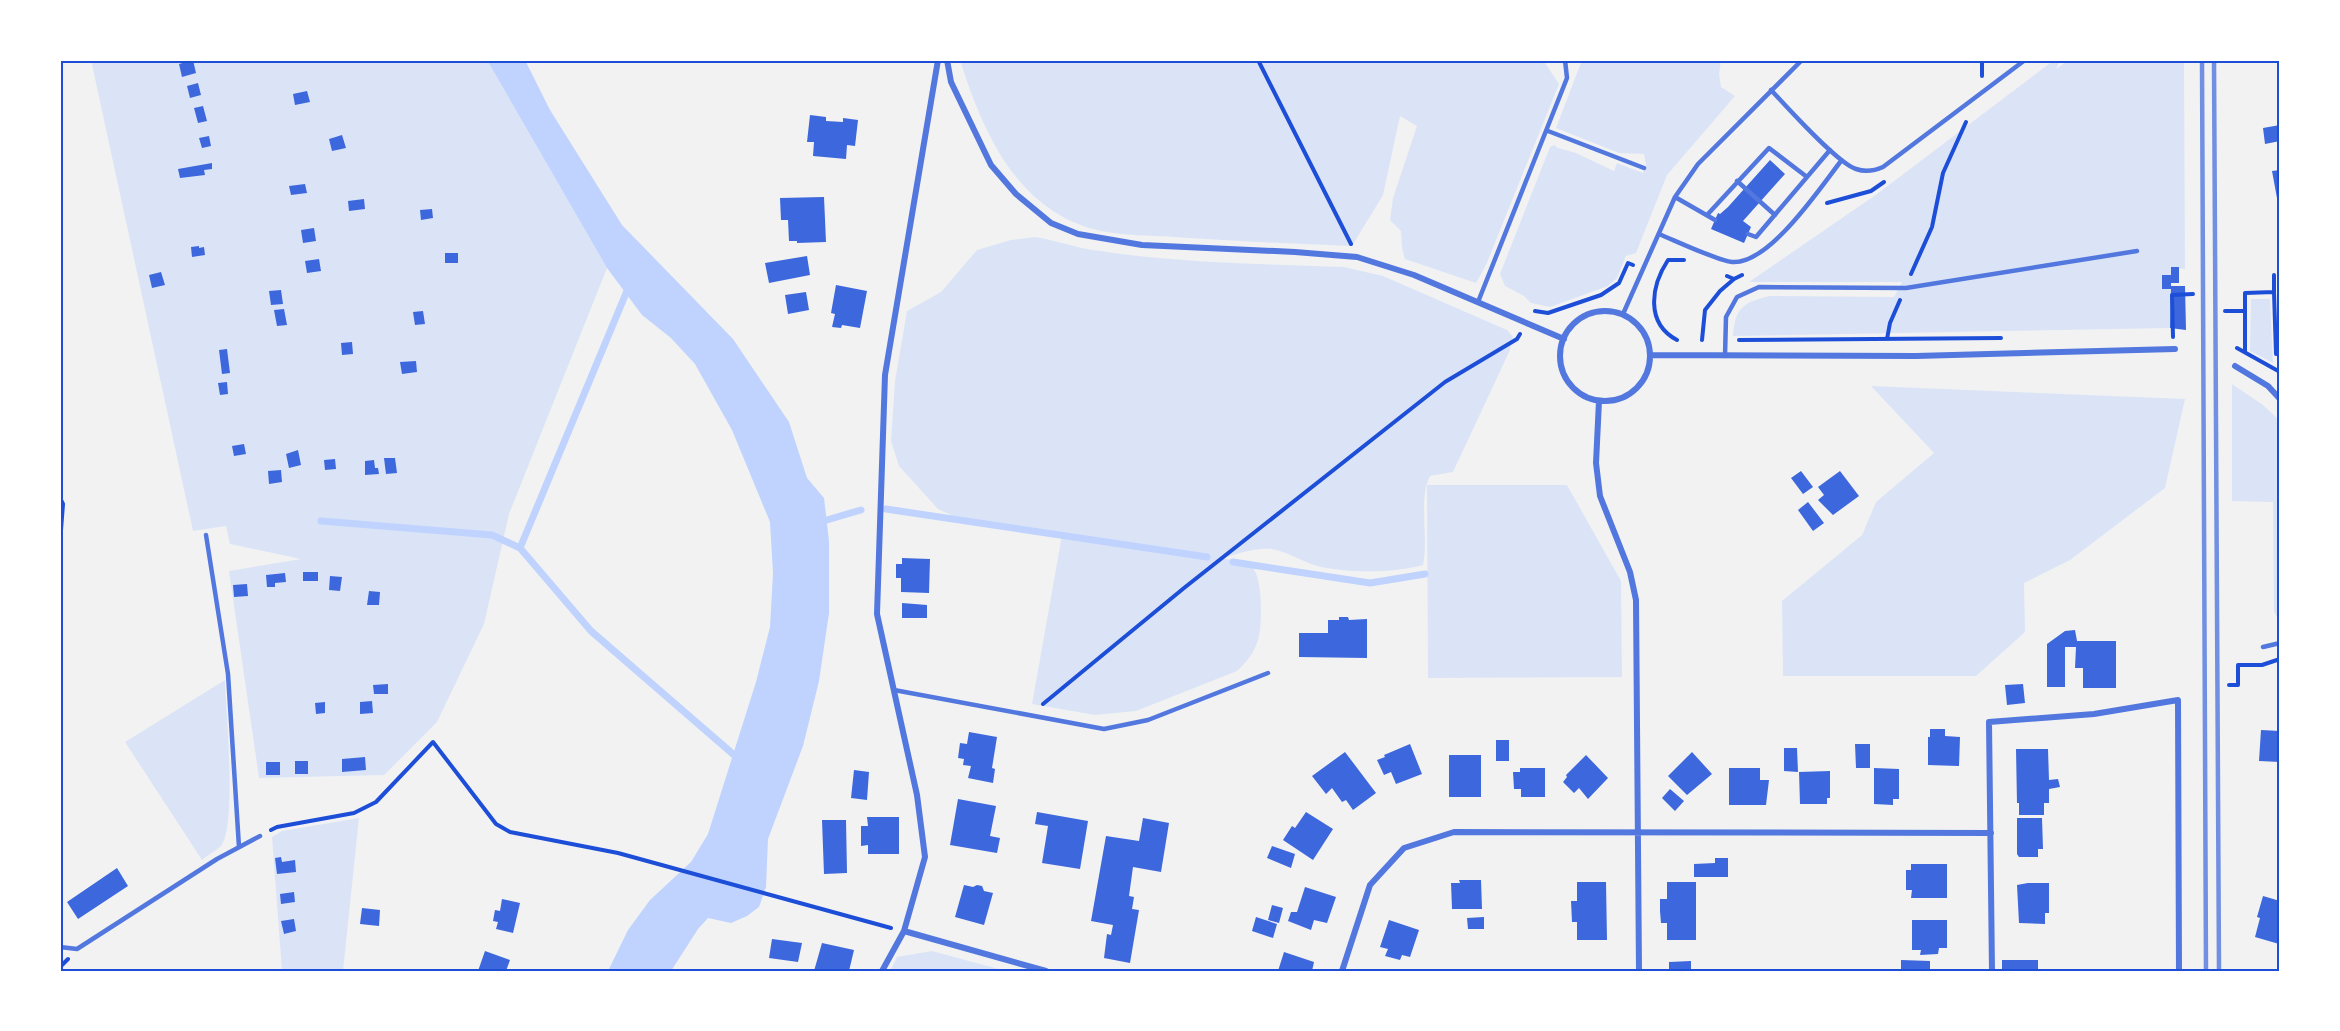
<svg xmlns="http://www.w3.org/2000/svg" width="2340" height="1031" viewBox="0 0 2340 1031" font-family="'Roboto Condensed',sans-serif">
<style>
.green{fill:#dbe4f7}
.water{fill:#bfd3fe}
.lines{fill:none;stroke-linecap:round;stroke-linejoin:round}
.stream{stroke:#bfd3fe;stroke-width:7}
.building{fill:#3d67dc}
.path{stroke:#1d4ed8;stroke-width:4}
.service{stroke:#5277de;stroke-width:4.5}
.minor{stroke:#5277de;stroke-width:6}
.rail{stroke:#7290e2;stroke-width:4.5}
.neatline{fill:none;stroke:#1d4ed8;stroke-width:2}
</style>
<rect width="100%" height="100%" fill="#f2f2f2"/>
<path class="green" d="M91,60h396l120,208 -98,246 -25,110 -47,98 -53,53 -125,3 -30,-207 72,-12 -71,-15 -4,-18 -33,5z
M960,60h583l16,24 -73,181 -10,18 -71,-24 -3,-11 -1,-17 -11,-11 3,-22 24,-72 -17,-10 -17,79 -31,51c-59,-2 -119,-5 -178,-9 -24,-2 -50,-1 -73,-6 -83,-18 -118,-98 -141,-171z
M1582,60h139l-2,14 2,13 14,9 -68,79 -31,78 -10,3 -9,22 -9,8 -58,21 -19,-4 -7,-7 -19,-10 -5,-12 50,-127 4,-2 4,3 18,5 38,18 3,-8 26,10 3,-8 -2,-11 -25,-1 -63,-25z
M2054,60h6l-4,9 13,-9h115l1,209 -14,-2v8h-9v14h9l-1,39 -437,8c2,-29 11,-34 37,-40l124,1 8,-15h-153l128,-88z
M1035,237c20,3 38,10 58,13 83,13 168,14 251,17l39,9 124,54 6,7 -3,13 -57,122 -23,4c-12,23 -1,61 -7,89 -28,8 -73,8 -102,2 -17,-4 -32,-15 -49,-18 -17,-2 -34,5 -50,9 10,3 21,1 30,9 11,11 10,54 7,69 -3,14 -11,25 -22,35l-101,40 -41,4 -63,-11 30,-169 -96,-13 -28,-13 -39,-43 -8,-25 4,-60 12,-70 34,-19 36,-42 34,-10z
M2251,299h19l3,64 -23,-12z
M2232,384l31,21 17,16v201l-6,-10 -1,-110 -41,-1z
M1871,386l314,13 -20,89 -95,72 -46,23 1,49 -49,44h-193l-1,-75 80,-66 14,-33 58,-49z
M1427,485h140l54,96 1,96 -194,1z
M225,680c1,29 12,147 -4,166 -5,5 -14,9 -19,14l-77,-118z
M359,818l-16,153h-61l-10,-134 10,-6z
M932,951l74,20h-116l7,-14z"/>
<path class="water" d="M487,60h38l25,50 72,115 111,114 56,83 18,56 17,20 5,43v72l-10,68 -16,65 -35,93 -2,48 -7,20 -12,9 -16,7 -23,-5 -10,11 -27,42h-63l20,-41 22,-30 41,-38 17,-28 48,-152 14,-55 3,-54 -3,-51 -38,-92 -37,-66 -24,-26 -29,-23 -35,-47z"/>
<g class="lines">
<path class="stream" d="M629,286l-109,262 71,83 150,130
M886,509l321,48
M321,521l171,14 28,13
M820,522l41,-12
M1233,562l137,21 55,-9"/>
</g>
<path class="building" d="M193,60l3,13 -14,4 -3,-13z
M198,83l3,12 -11,3 -3,-12z
M307,91l3,11 -15,3 -2,-11z
M203,106l4,15 -9,2 -4,-15z
M810,115l16,2v4l17,1v-4l15,2 -3,26 -8,-1 -1,14 -33,-3 1,-14h-7z
M2280,125v16l-15,3 -2,-16z
M342,135l4,13 -14,3 -3,-12z
M209,136l2,10 -9,2 -3,-10z
M1770,160l15,14 -42,47 8,6 -7,16 -33,-14 7,-16 2,1 8,-7z
M212,163v6l-8,1 1,5 -25,3 -2,-9z
M2280,170v39h-1l-7,-38z
M305,184l2,9 -16,2 -2,-9z
M824,197l2,45 -29,1v-2h-8l-1,-21h-7l-1,-22z
M364,199l1,10 -16,2 -1,-10z
M432,209l1,9 -12,2 -1,-10z
M314,228l2,13 -13,2 -2,-13z
M199,246v2l5,-1 1,8 -13,2 -1,-10z
M445,253h13v10h-13z
M807,256l3,19 -41,8 -4,-20z
M319,259l2,12 -14,2 -2,-12z
M2171,267h8v16h-8v3h14l1,44 -16,-2 1,-39h-9v-14h9z
M161,272l4,13 -13,3 -3,-13z
M836,285l31,6 -7,37 -18,-3 -1,3 -9,-1 3,-13 -4,-1z
M281,290l2,14 -12,1 -2,-14z
M806,292l3,18 -21,4 -3,-19z
M284,309l3,16 -10,1 -3,-16z
M423,311l2,13 -10,1 -2,-13z
M352,342l1,12 -11,1 -1,-12z
M227,349l3,24 -8,1 -3,-24z
M416,361l1,11 -15,2 -2,-12z
M227,382l1,12 -8,1 -2,-12z
M244,444l2,10 -12,2 -2,-10z
M298,450l3,15 -12,3 -3,-14z
M384,458h11l2,15 -11,1z
M335,459l1,10 -11,1 -1,-10z
M374,460l1,8h3l1,6 -14,1v-14z
M281,470l1,12 -13,2 -1,-13z
M1801,471l12,16 -10,7 -12,-16z
M1840,471l19,25 -26,19 -15,-15 6,-5 -6,-8z
M1808,502l16,21 -11,8 -15,-21z
M902,558l28,1 -1,34 -28,-1v-14h-5v-14h6z
M303,572h15v9h-15z
M285,573l1,9 -11,1v4h-8l-1,-12z
M330,576l12,1 -2,14 -11,-1z
M247,584l1,12 -14,1 -1,-12z
M369,591l11,1 -1,13h-12z
M902,603l25,2v13h-25z
M1339,617h9l1,3 18,-1v39l-68,-1v-24h29v-13h11z
M2075,630l2,11h39v47h-33v-20h-8l1,-21h-11v40h-18v-43l18,-13z
M388,684v10h-14l-1,-9z
M2023,684l2,19 -18,2 -2,-20z
M372,701l1,12 -13,1v-12z
M325,702v11l-9,1 -1,-11z
M1930,729h15v7l15,1 -1,29 -31,-1v-28h2z
M2261,730l19,1v31l-21,-1z
M969,732l28,5 -5,31 3,1 -2,14 -25,-5 3,-12 -8,-1 1,-6 -6,-1 2,-15 7,1z
M1496,740h13v21h-13z
M1410,744l12,30 -26,10 -5,-12 -7,3 -7,-15 8,-3 -1,-2z
M1855,744h15v24h-14z
M1784,748h13l1,24 -14,-1z
M2016,749h32l1,31 9,-1 2,8 -11,2v14h-5v12h-25v-12h-2z
M1345,752l31,41 -23,17 -7,-10 -4,2 -10,-14 -6,6 -14,-18z
M1692,752l20,22 -25,21 -19,-19z
M1449,755h32v42h-32z
M1586,755l22,23 -20,21 -9,-11 -5,5 -11,-11 4,-5 -1,-2z
M365,757l1,13 -24,2v-13z
M295,761h13v13h-13z
M266,762h14v13h-14z
M1520,768h25v29h-24v-8h-7l-1,-17h7z
M1729,768h31v12h9l-3,25h-37z
M1874,768l25,1v30h-6v6l-19,-1z
M854,770l15,2 -2,28 -16,-2z
M1830,771v27h-3v6h-27l-1,-32z
M1670,789l14,12 -9,10 -13,-13z
M958,799l38,7 -6,30 10,2 -3,15 -47,-8z
M1037,812l51,9 -8,48 -38,-6 6,-37 -13,-2z
M1306,812l27,17 -20,31 -30,-20 9,-14 3,2z
M867,817h32v37h-31v-9l-7,1v-20h7z
M1143,818l26,5 -8,49 -28,-5 -4,29 5,1 -2,12 7,1 -9,53 -26,-5 3,-24 4,1 2,-10 -22,-4 15,-85 33,5z
M2017,818h25l1,31h-5v8h-19l-2,-3z
M822,820h24l1,53 -23,1z
M1272,846l23,8 -4,14 -24,-10z
M281,857l1,5 13,-2 1,12 -19,2 -2,-16z
M1715,858h13v19h-34v-13l21,-1z
M1911,864h36v34h-36l1,-8h-6v-20h5z
M117,868l11,18 -50,33 -11,-17z
M1459,880h22l1,29h-30l-1,-26h9z
M1577,882h29l1,58h-30v-18h-5l-1,-21h6z
M1667,882h29v58h-29v-17h-6l-1,-12v-12h7z
M2028,883h21v30h-4v11l-26,-1 -2,-38z
M964,885l9,2 4,-2 5,1 2,5 9,2 -9,32 -29,-8z
M1305,887l31,10 -9,26 -13,-3 -3,10 -23,-9 3,-9h6z
M294,892l1,10 -14,2 -1,-10z
M2263,896l17,5 -1,43 -24,-7 5,-19 -3,-1z
M502,899l18,4 -7,30 -17,-4 2,-7 -5,-1 2,-11 5,1z
M1272,905l11,3 -4,15 -11,-3z
M362,908l18,2 -1,16 -19,-2z
M1256,917l21,7 -4,14 -21,-7z
M1484,917v12h-16l-1,-11z
M294,919l2,12 -12,3 -3,-13z
M1389,920l30,10 -9,27 -8,-2 -2,5 -15,-4 3,-7 -8,-2z
M1912,920h35v28h-8l-1,6 -18,1 1,-5h-9z
M772,939l30,4 -4,19 -29,-4z
M822,943l32,7 -5,21h-35z
M485,951l25,9 -4,11h-28z
M1284,952l30,10 -2,9h-34z
M1901,960l29,1v10h-29z
M2002,960h36v11h-36z
M1691,961v10h-22v-9z"/>
<g class="lines">
<path class="path" d="M1258,60l93,184
M1982,60v16
M1827,203l44,-12 13,-9
M1911,274l21,-47 11,-54 23,-51
M1727,276l7,3 8,-4
M2274,292v-17
M1535,311l13,2 53,-18 18,-12 9,-20 5,2
M2225,311h19
M2173,337l-1,-42 21,-1
M1887,339l3,-16 10,-23
M1677,340c-32,-17 -26,-54 -9,-80h16
M1702,340l3,-30 15,-19 14,-12
M1739,340l262,-2
M2237,348l43,24
M2245,351v-58l29,-1 2,62h4
M60,498l3,6 -3,39
M2229,685h9v-20h24l18,-6
M1043,704l141,-116 261,-206 72,-43 3,-5
M271,830l6,-3 77,-14 22,-11 57,-60 63,82 14,8 108,21 273,75
M60,967l8,-8"/>
<path class="service" d="M1771,90c16,17 66,73 85,79 9,3 18,2 27,-2l142,-107
M1548,131l96,37
M1737,181l38,34
M1675,197l40,23
M1707,215l62,-67 38,29
M1659,234c17,7 57,26 73,28 37,3 88,-74 109,-101
M1748,234l8,3 74,-87
M1478,302l89,-224 -2,-18
M1623,314l52,-117 23,-33 104,-104
M1725,356l1,-39 11,-20 22,-10 147,1 231,-37
M206,535l22,139 11,173
M2263,647l17,-4
M894,690l210,39 44,-9 120,-47
M60,947l17,2 140,-90 43,-23"/>
<path class="minor" d="M947,60l4,22 40,83 25,29 35,29 27,11 64,11 153,7 62,5 57,18 150,64
M1560 356a45 45 0 1 1 90 0a45 45 0 1 1-90 0Z
M1651,355l265,1 259,-7
M2235,366l33,20 12,13
M1599,401l-3,62 4,33 30,76 6,28 3,371
M904,931l142,40
M882,971l22,-40 21,-74 -8,-62 -40,-181 8,-239 53,-315
M1342,971l28,-86 34,-37 50,-16 537,1
M1992,971l-3,-249 105,-8 84,-14 1,271"/>
<path class="rail" d="M2202,60l4,911
M2214,60l5,911"/>
</g>
<rect width="2340" height="1031" fill="none" stroke="#ffffff" stroke-width="123"/>
<rect x="62" y="62" width="2216" height="908" class="neatline"/>
</svg>
